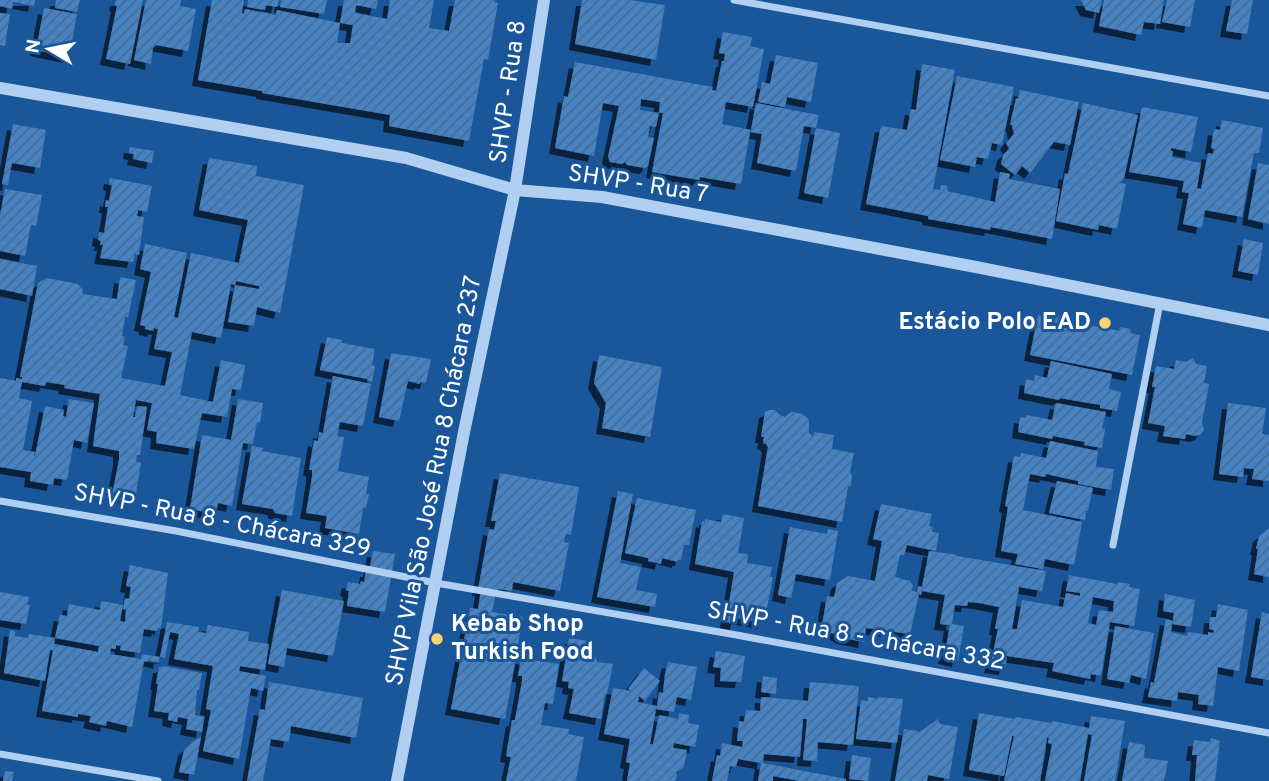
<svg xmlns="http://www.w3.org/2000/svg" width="1269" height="781" viewBox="0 0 1269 781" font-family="Overpass,sans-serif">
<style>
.building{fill:url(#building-hatch);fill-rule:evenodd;filter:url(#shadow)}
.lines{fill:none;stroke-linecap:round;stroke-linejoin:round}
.minor{stroke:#b0cff1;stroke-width:7}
.tertiary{stroke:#b0cff1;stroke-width:12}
.poi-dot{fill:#ffd170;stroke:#1a569a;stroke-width:2.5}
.labels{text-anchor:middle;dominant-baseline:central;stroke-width:6;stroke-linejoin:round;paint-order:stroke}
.street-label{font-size:24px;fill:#fff;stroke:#1a569a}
.poi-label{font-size:24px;font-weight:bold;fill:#fff;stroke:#1a569a;text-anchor:end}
</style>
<defs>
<pattern id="building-hatch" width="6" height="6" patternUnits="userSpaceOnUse" patternTransform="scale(1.75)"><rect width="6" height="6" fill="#4782c2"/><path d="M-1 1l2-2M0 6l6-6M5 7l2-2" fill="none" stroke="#496c93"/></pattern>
<filter id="shadow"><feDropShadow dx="-6" dy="6" stdDeviation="0" flood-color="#0009"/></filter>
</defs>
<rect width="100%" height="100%" fill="#1a569a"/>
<path class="building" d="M0,0h35l-1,6 -21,-4 -1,7 -12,-3z
M56,0h24l-3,12 -22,-4z
M116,0h27l-13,64 -24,-5 11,-53 -2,-1z
M146,0h35l-1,6 16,3 -8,42 -32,-6 -3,3 -2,16 -17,-4z
M212,0h32l-2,13 2,1 1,-5 31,6 1,-5 63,13 -3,20h13l3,-18 -13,-2 4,-23h34l-2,9 -20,-4 -1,8 32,6 3,-19h44l-5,28 20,3 6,-31h40l-1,2 4,1 -10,57 -4,-1 -15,82 -80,-15 1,-11 -128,-22v-2l-64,-11z
M248,0h31l-2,7 -11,-2 -1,5 -18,-3z
M281,0h46l-3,14 -44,-7z
M582,0h47l36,5 -9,55 -81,-16z
M1081,0h21l-3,13 -13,-3z
M1104,0h60l-4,24 -16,-2 -3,13 -42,-9z
M1167,0h28l-5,27 -28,-5z
M1232,0h21l-6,34 -21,-3z
M44,8l33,6 -8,43 -33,-7z
M0,13l10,1 -5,32 -5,-1z
M723,32l29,5 -2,9 14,3 -11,58 -27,-5 -4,22 29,6 5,-27 63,12 -3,13 -12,-2 -8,45 -39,-8 5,-29 -12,-2 -9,52 -41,-7 -1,3 -47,-8 11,-59h-4l1,-11 -19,-3 -1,11 19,3 -3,14 -6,-1 -2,11 6,1 -6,28 -3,2 -18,-3 -2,-3 -3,2 -12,-2 -2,-5 11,-51 -16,-3 -9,53 -39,-8 9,-52 4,1 7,-35 138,25 -1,3 4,1 6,-30h2l1,-7 -6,-1z
M776,55l42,8 -7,39 -24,-5 -2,10 -27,-5 4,-20 8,2z
M922,64l33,6 -22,119 7,1 1,-5 7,1 -1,5 48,11 5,-30 10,2 -1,5 51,10 -8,50 -61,-12 -1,3 -62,-11v-3l-62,-12 15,-78 26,4 4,-21 5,1z
M957,76l57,11 -12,58 -10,-2 -4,16 -11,-2 -2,10 -35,-7z
M1020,90l59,12 -9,43 -16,-3 -24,31 -8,-7 -7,9 -14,-11 2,-9 6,-6 -3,-6 8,-9 -2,-9h-2l6,-27 2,1z
M1083,103l55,12 -14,63 -4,5 6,1 -9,45 -18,-4 -1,5 -42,-9 9,-48 3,1z
M1142,107l56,10 -7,35 -20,-4v3h2l-1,6 29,6 -4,25 4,1 7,-36 5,1 1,-5 -3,-1 3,-19 6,1 2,-10 41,8 -4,25h-5l-12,64 -37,-7 -3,18 -19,-4 6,-31 -7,-1 2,-11 -55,-9z
M13,124l33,6 -6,38 -28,-5 -4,22 -6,-1z
M816,128l24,5 -12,65 -24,-5z
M130,147l24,4 -2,12 -19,-4 1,-5 -5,-1z
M209,158l48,8 -1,10 48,9 -24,128 -23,-6 -3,19 -26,-4 7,-37 24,4v-3l-23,-5 -1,4 -4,-1 -10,54 -29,-6 -12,63 33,7 8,-42 24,5 -4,25 -9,-1 -5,28 -25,-4 -8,36 -38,-6 1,-11 -10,-2 5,-27 -16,-3 -3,17h2l2,-11 10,1 -7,48h-3l-1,6 5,2 -6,36 -23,-4 7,-35v-9l-26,-5 7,-52 -36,-6 1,-3 -19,-3 -1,4 -23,-4 -3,16 13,3 -9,49 12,2 -1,4h1l10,-50 19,4 -1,6 3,1 3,-18 25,4 -7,40 -13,-3 -7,40 -13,-2 -1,7 -23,-4 1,-9 -31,-5v-89l16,3v-3l6,1v-2h-2l18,-94 9,-5 31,6 5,6 -1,4 35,5 3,-22 16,3 -8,37h-3l-3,19 3,1 -2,8 5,1 -7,32 44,8 7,-34 -18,-3 4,-20 -4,-1 -1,3 -8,-2v-3l-5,-1 11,-53 -11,-3 5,-25 42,9 -13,64 4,1 13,-65 48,10 9,-43 -49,-10z
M1258,163l11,2v59l-21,-5z
M110,178l42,8 -5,26 -9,-2 -1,6 7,1 -5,38 -4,-1 -2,8 -33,-4 3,-13h-3l1,-4 -3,-1 1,-8 5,1 4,-26h-3l1,-7 3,1 3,-16 -3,-1z
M5,189l37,6 -6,31 -5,-1 -6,31 -25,-5v-36z
M1244,239l19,4 -5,32 -20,-4z
M0,259l37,7 -5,30 -32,-7z
M1049,313l11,2 -1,4 8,2 2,-4 10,2 -1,4 21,4 1,-4 11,2 -1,4 9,2 1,-4 11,2 -1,4 10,2 -8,40 -102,-20 8,-40 10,3z
M327,337l15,3v3l33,6 -3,16 3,1v2l-3,14 -5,-2v-1l-47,-9z
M391,353l40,6 -5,24 -6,-1v2l-12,-3 -9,40 -20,-4z
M599,355l63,12 -12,70 -48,-9 4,-25 -12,-20z
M1193,358l3,6 11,2 -3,17 5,1 -7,38 2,8 -3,4 -6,2 -9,-2 -1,5 -22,-3 2,-10 -17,-3 7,-36h-3l4,-21 18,3 2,-9 10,2z
M1051,361l61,13 -3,15 12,3 -4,19 -17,-3v-3l-40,-7 -1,2 -35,-7 2,-14 8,2 1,-6 12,3z
M333,376l38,8 -8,42 -23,-4 -3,14 7,1 -6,34 31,6 -3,17h3l-3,14h-3l-4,26 -34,-6 2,-12 -21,-3 6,-36v-7h-3l5,-30 4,1 1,-9 4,1z
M238,399l25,4 -3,20 -3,-1 -4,22 -10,-1 -11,63 -14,-3 -2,11 -26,-5 12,-74 29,5z
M1056,403l50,9 -4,16 3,1 -3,19 -18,-3 1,-3 -32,-6 -1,3 -34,-7 2,-15 6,1 1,-3 25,5z
M1228,403l38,5 -4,26 7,1v46l-17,-2 2,-10 -10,-1 -1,9 -24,-3z
M770,410h5l5,5 5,2 6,-5 12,2 6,6v13l4,4 1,-5 20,3 -2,14 22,4 -4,19 2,3 -1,10 -3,2 -6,35 -84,-16 10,-59 -2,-3 -3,-1 1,-6h-3l4,-25z
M1050,441l48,10 -2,16 18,2 -3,21 -33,-6v-3l-32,-7 -1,3 -15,-3 -7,36 59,12 -8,43 -29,-6 -2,10 -28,-5 3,-10 -17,-3 7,-44 -3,-1 9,-50 6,1 1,-4 25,5z
M252,446l11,2 -1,3 39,7 -9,58 -17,-3 -2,-4 -31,-5z
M500,473l79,14 -8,48 -5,-1 -2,8 5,1 -9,48 -47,-9 -1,9 -14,-2 -2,4 -4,19 31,5 -18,102 -54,-10 19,-101 8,1 3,-19h-3l11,-61 5,1 2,-9h-5z
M1057,481l36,7 -5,23h-2l-1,9 -36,-7z
M618,491l15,3 -13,69 21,4 -5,23 21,4 -2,13 -58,-10z
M637,498l59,12 -7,35h-5l-3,15h-3v2l-16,-4 -1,6 -13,-3v-3l-23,-5z
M881,504l51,10 -3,12 4,1 -1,5 7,1 -3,18 -29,-6 -3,10h-4l-5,22 15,4 3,5 -1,5 5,1 1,-6 4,1 7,-36 23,3 5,1v1l89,15 -4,20 -23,-4 -7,42h5l5,-29 41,7 3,-14 14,3v-3l-14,-2 3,-16 48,9 1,-2 12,2 -1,3 11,2 -6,37 -24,-4 -9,54 -10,-2 -1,5 -38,-8 2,-8 -47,-7 -2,13 -15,-2 8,-38h-3l4,-22 -20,-4 -11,-1 -1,4 -12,-1 -3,19 12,2 -6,35 -14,-3 6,-33 -10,-1 5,-29 -23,-4 -1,4 -2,-1 -9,40 -44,-6 -2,14 -21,-4 -7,-4 -15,-3 6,-35 7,1 3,-14 11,-7 27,5 7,-40 -9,-2zM1093,597l21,4 -1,11 -14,-2 -3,15 -8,-2z
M723,514l21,4 -6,35 10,1 -1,9 25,4 -2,10h3l-9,46 -27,-5 -1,6 -10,-2 8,-50 -39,-8 7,-43 3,1v-3l16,3z
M790,527l37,7 1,-5 10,2 -8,49 -34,-6 -5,24 -13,-3z
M1269,528v49l-15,-3 4,-25h-2l3,-13z
M373,551l22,3 -10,58 -38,-6 2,-15 -3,-1 2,-8 12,2 1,-3 3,1 2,-11h3z
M130,565l38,8 -7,56 -3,-1 -1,3 -13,-2 -4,24 -20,-3 1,-4 -5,-1v4l-5,-1 -1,6 31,5 1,-5 18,3 -1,6 -11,-3v2l-4,-1 -12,66 -25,-6 -1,5 -17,-4 2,-6 -13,-2v3l-36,-6 11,-61h-3l-5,31 -41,-8 6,-43 5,1v5l13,2 1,-4 26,4 5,-23 7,1 2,-12 31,6 1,-9 22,4 -3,16 5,1 1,-12 -3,-1 2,-11 4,1 2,-12 -5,-1zM55,638l44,8 -1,6 -44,-8z
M282,590l62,11 -11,55 -46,-8 -3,19 -16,-3z
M0,592l29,5 -2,8h3l-4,19 -26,-4z
M1165,594l30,6 -4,27 -19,-3 -1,8 16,4 1,-4 20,3v-3l5,1 1,-3 -5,-1 1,-12h6l2,-13 30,6 -9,61 -21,-4 -5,39 -15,-2 1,-9 -21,-3 -1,9 -29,-4 3,-15 3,1 12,-64 7,2 1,-8 -11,-2z
M1262,612l7,2v66l-18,-3z
M167,622l32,5 -1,5 8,1 2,-8 41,7 -1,9 21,3 -4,26 -25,-4 -1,5 27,5 -3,15 -12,-3 -12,71 -36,-8 8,-41 -5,-1 7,-43 -39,-7 5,-25 -9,-2 -5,26 -5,-1z
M1115,626l39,7 -8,46 -15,-4 -2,8 -22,-4z
M569,638l25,4 -2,11 6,9 15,2 -6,30h-2l-4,25 -32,-6 5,-24 -6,-1 1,-6 -7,-1z
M716,651l29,5 -4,26 -21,-1 1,-13 -8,-1z
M521,658l38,6 -6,40 -8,-1 -4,22 28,4 -1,5 16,3 -8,44h-70l5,-24 -5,-1 6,-36h3l7,-39v-5h-4z
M668,662l29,5 -6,33 -14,-3 -3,15 -18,-3 -6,35h3l6,-29 19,4 1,-6 10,2 -1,8 11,2 -4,22 -21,-4 -1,5 14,2 -3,17 -7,5 -1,8 -2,1h-47l3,-18 -4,-1 4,-23 -26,-5 9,-46 19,3 -4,-2 16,-21 16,13 -15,20 -6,-5 -1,6 19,4 2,-14 4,1 2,-19z
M162,666l40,7 -3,17h-2l-2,25 9,2 -2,15 -16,-3 2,-10 -10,-2 -1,5 -9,-2 1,-7 -15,-2 4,-27h-2l3,-17h3z
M763,676l14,2 -1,16 -15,-2z
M269,682l94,16 -7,40 -65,-12 -2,16 -18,-3 -8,42h-16l13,-72 5,1z
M810,682l49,4 -6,59 -35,-3 -1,19 -14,-1 4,-41h-4l-3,38 -36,-3 -1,9 83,16v2h-46l-27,-5v5h-15l3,-18 -23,-4 -2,8 -6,-1 -3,15h-15l5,-26 3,1 2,-13 20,4 1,-6h-6l2,-20 5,1 2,-12 14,1 1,-14 47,4z
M868,697l10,2v-2l25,2 -6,44 -41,-4 5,-39 7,1z
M979,713l36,6 1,-2 35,6 1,-2 37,7 2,-12 34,5 -10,60h-31l8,-46 -4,-1 -8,47h-35l7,-37 -4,-1 1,-5h-2l-7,43h-36l10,-45h-2l-8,40 -35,-6z
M938,719l2,5 18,3 -9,52 -21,-4 -1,6h-32l9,-52 14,2v2z
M201,737l-7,38 -15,-3 5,-22 9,-9z
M1211,738l9,3 -5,40h-20l2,-26h-5l2,-15 16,2z
M1129,742l16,3 -1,13 24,3 -4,20h-42z
M852,755l19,3 -3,23 -19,-2z
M5,771l9,1 -2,9h-9z"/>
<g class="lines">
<path class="minor" d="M734,0l535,96
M0,501l176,30 260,52 295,51 538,99
M1113,545l47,-242
M0,754l158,27"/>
<path class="tertiary" d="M0,88l406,70 109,32 87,7 374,70 293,58
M397,781l67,-349 51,-242 29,-190"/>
</g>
<g class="poi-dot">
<circle cx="1105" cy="323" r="7"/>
<circle cx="437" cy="639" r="7"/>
</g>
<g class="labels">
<g class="street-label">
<text transform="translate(509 92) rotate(-82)">SHVP - Rua 8</text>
<text transform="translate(638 185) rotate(9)">SHVP - Rua 7</text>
<text transform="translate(435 481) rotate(-79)">SHVP Vila São José Rua 8 Chácara 237</text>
<text transform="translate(222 522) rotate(11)">SHVP - Rua 8 - Chácara 329</text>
<text transform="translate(856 637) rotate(10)">SHVP - Rua 8 - Chácara 332</text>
</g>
<g class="poi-label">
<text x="1091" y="323">Estácio Polo EAD</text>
<text x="451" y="625" text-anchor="start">Kebab Shop<tspan x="451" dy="28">Turkish Food</tspan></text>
</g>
</g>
<g transform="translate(49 49) rotate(280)" stroke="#1a569a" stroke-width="5" paint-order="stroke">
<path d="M0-5L12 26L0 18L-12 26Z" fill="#ffffff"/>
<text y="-10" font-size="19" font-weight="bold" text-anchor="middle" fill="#ffffff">N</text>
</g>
</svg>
